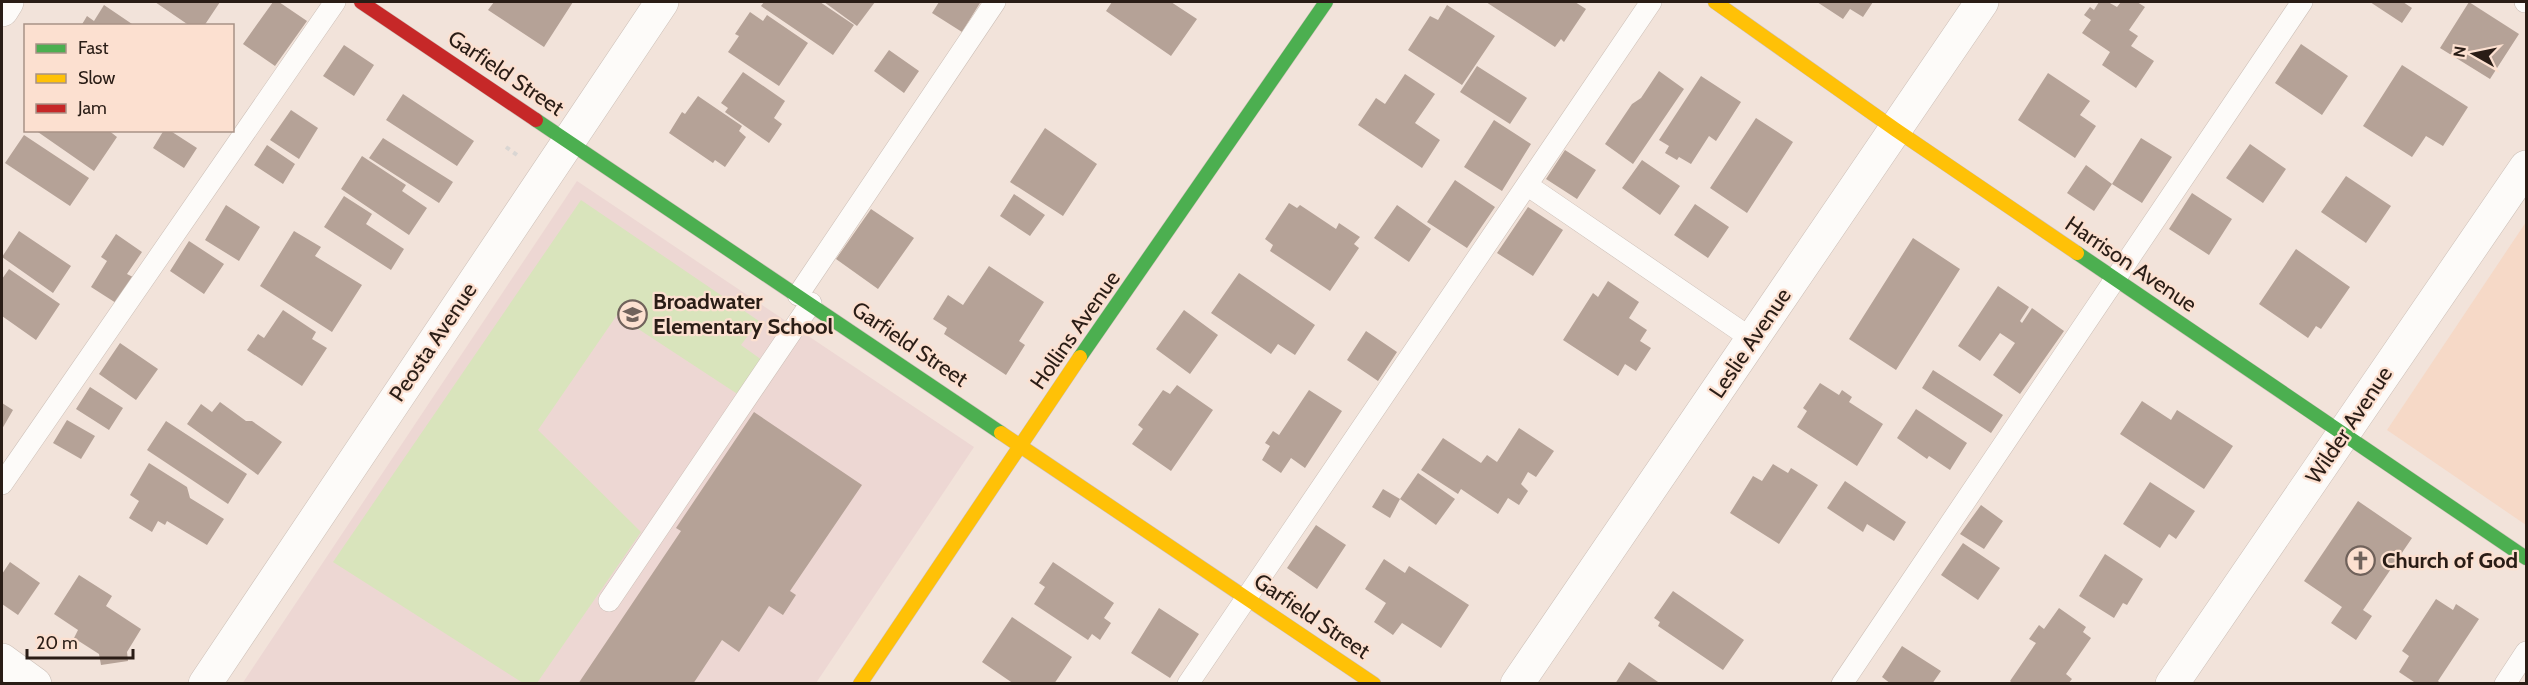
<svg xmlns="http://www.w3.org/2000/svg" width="2528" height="685" viewBox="0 0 2528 685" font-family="Cabin,sans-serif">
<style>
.built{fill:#f6d9c7}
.education{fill:#edd7d3}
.green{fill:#d9e4bc}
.building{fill:#b5a297}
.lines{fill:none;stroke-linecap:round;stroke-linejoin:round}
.lane-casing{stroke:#ccbfb7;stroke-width:22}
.street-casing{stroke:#ccbfb7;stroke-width:34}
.fast-casing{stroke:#ccbfb7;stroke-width:15}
.slow-casing{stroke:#ccbfb7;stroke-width:15}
.jam-casing{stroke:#ccbfb7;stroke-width:15}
.path{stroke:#dad6d3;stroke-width:4;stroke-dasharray:4.5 4.5;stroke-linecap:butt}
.lane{stroke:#fdfbf9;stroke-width:21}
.street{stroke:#fdfbf9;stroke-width:33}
.fast{stroke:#4caf50;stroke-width:14}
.slow{stroke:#ffc107;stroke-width:14}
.jam{stroke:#c62828;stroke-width:14}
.labels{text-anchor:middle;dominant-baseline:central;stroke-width:4.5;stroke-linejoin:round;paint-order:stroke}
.street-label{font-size:22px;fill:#2a1d16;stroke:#fce0d0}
.poi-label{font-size:22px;font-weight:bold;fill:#2a1d16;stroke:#fce0d0;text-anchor:start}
</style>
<rect width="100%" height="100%" fill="#f2e3da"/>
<path class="built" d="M2526,222v303l-139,-95z"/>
<path class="education" d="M577,181l397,266 -158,236 -574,1z"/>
<path class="green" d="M581,200l178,121 -18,24 25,18 -24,34 -125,-82 -79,115 103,102 -104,151h-14l-190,-121z"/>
<path class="building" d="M155,2h65l-16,24h-14z
M273,2h6l28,19 -32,45 -32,-22z
M494,2h79l-29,45 -56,-37z
M764,2h56l34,23 -21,30 -72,-49z
M824,2h51l-18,24z
M939,2h39l2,1 -18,29 -30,-19z
M1112,2h59l26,17 -26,37 -65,-45z
M1486,2h89l11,7 -22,33 -3,-3 -6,8z
M1817,2h56l-10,15 -13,-8 -7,10z
M2099,2h9l9,5 4,-5h16l8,5 -16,23 9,6 -7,10 23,15 -18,27 -34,-23 8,-13 -28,-19 9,-13 -7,-5 6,-8 4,3z
M2370,2h33l9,6 -10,15z
M2469,2l50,32 -29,45 -50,-31z
M104,5l31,21h-54l6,-10 7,5z
M1447,5l48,31 -33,49 -54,-35 22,-34 8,4z
M750,12l13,9 4,-6 41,28 -29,43 -51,-34 11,-16 -4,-2z
M2301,44l47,32 -26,39 -47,-32z
M344,45l30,20 -20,31 -31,-20z
M889,50l30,21 -15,22 -30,-22z
M2402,65l66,42 -25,39 -17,-10 -14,21 -49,-31z
M1477,66l50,32 -17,26 -50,-32z
M1659,71l25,18 -51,75 -28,-20 27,-40 9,-6z
M743,72l42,29 -11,17 8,6 -13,19 -44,-31 3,-4 -7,-5z
M2048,73l42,28 -10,14 16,11 -21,32 -57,-38z
M1405,74l30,20 -20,29 25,17 -18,28 -64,-43 18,-27 9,6z
M1701,76l40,26 -25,39 -7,-5 -18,28 -12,-7 -2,3 -12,-7 4,-7 -10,-6z
M403,94l71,47 -17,25 -71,-46z
M698,96l44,30 -3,5 7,6 -21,30 -10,-7 -2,3 -44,-30 13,-21 3,2z
M291,110l27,18 -19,31 -29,-19z
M1756,118l37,24 -46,71 -37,-25z
M1494,120l37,24 -29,47 -38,-24z
M1045,128l52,36 -34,52 -53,-34z
M35,130h73l9,7 -23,34z
M164,130h5l28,18 -13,20 -31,-20z
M24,135l65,43 -19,28 -65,-43z
M383,138l70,44 -14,21 -70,-45z
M2141,138l31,19 -30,46 -30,-19 -18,27 -27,-18 19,-28 26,19z
M2250,144l36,25 -23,34 -37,-25z
M267,145l28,19 -12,20 -29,-19z
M1565,150l31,20 -19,29 -31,-20z
M362,156l44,29 -4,6 25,17 -18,27 -68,-46z
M1642,160l38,26 -20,29 -38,-27z
M2346,176l45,30 -25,37 -45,-31z
M1455,180l40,27 -28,41 -40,-26z
M2192,193l40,26 -23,36 -40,-26z
M1014,194l31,21 -15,21 -30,-20z
M344,196l28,18 -6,10 38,25 -13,21 -67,-43z
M1289,203l8,5 3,-3 36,24 3,-6 21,14 -6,7 5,4 -29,43 -60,-40 3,-6 -8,-6z
M1695,204l34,23 -21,31 -34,-23z
M226,205l34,22 -21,34 -34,-21z
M1397,205l34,24 -22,33 -35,-24z
M1528,207l35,23 -30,46 -36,-23z
M871,209l43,29 -36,51 -42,-30z
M19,231l52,35 -18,27 -51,-36z
M294,231l27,16 -6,9 47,29 -30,47 -72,-46z
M116,234l26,18 -15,22 6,3 -17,26 -25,-16 16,-26 -6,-4z
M1913,238l47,31 -64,101 -47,-31z
M189,241l35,23 -20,30 -34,-23z
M2296,249l54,38 -29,42 -5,-3 -8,12 -49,-34z
M989,266l55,36 -25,39 6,4 -19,30 -62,-41 3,-6 -14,-9 15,-24 15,10z
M9,269l51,35 -24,36 -34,-24v-37z
M1239,273l76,52 -20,30 -17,-11 -7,10 -60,-41z
M1608,281l31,21 -10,16 18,12 -7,11 11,7 -15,23 -11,-7 -7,12 -55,-36 30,-47 5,4z
M1998,286l31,21 -9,14 2,2 10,-15 32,23 -44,63 -27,-19 22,-32 -15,-10 -20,28 -22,-15z
M283,310l33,22 -4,7 15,9 -25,38 -55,-36 11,-16 6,4z
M1184,310l34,25 -28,39 -34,-25z
M1366,331l31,21 -19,29 -31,-21z
M120,343l38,26 -22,31 -37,-26z
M1933,370l70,45 -12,18 -69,-45z
M1820,383l19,12 3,-5 10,7 -3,5 34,22 -26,42 -60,-39 10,-16 -4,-3z
M1177,385l36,25 -42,61 -39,-27 11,-15 -5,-4 25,-35 7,4z
M90,387l33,21 -14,22 -33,-21z
M1309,390l33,21 -37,57 -14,-10 -10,15 -19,-13 8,-14 -5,-3 8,-12 6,4z
M2142,401l29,19 6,-10 56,36 -29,43 -84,-55z
M220,402l26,19h6l30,21 -24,33 -71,-51 14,-20 11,8z
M2,403l11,7 -11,19z
M1916,409l51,34 -17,27 -21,-14 -2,3 -30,-21z
M754,412l108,73 -72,106 6,4 -13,20 -14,-9 -30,46 -17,-12 -29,44h-115l103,-153 -5,-3z
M67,420l28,16 -14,23 -28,-16z
M166,421l81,53 -19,30 -81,-54z
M1519,428l35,23 -18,26 -8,-5 -7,12 7,7 -9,14 -11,-7 -10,16 -37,-25 -3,5 -37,-24 22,-32 38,25 6,-8 10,7z
M149,463l38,24 3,11 34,21 -17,26 -40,-24 -2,4 -7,-4 -6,11 -23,-14 10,-17 -9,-6z
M1773,464l15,9 3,-5 27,17 -39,59 -49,-31 23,-37 9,5z
M1418,473l37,26 -19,26 -36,-26z
M1845,481l61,41 -12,19 -27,-17 -4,8 -36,-24z
M2150,482l45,29 -19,28 -7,-5 -9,14 -37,-24z
M1383,489l17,10 -10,19 -18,-11z
M2358,501l54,37 -49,72 9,6 -16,24 -25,-17 11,-16 -38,-26z
M1981,505l22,16 -19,28 -24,-15z
M1316,525l30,20 -29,44 -30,-21z
M1963,543l37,25 -22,32 -37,-25z
M2105,554l38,25 -16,26 -4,-2 -9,15 -35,-22z
M1384,559l21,14 4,-7 60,39 -28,43 -39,-25 -9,12 -19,-13 12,-19 -21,-14z
M10,562l30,21 -22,32 -16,-11v-30z
M1053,562l61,41 -10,15 7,5 -11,17 -8,-6 -4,6 -54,-36 11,-17 -6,-4z
M79,575l33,21 -6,10 35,23 -14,23 1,9 -27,4 -2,-11 -25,-16 4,-8 -24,-16z
M1673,591l71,49 -21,30 -65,-44 2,-4 -6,-4z
M2436,599l17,11 3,-6 23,15 -41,62 3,3h-24l-18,-12 10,-16 -7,-5z
M1159,608l40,26 -29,44 -39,-25z
M2059,608l27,19 -3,5 8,6 -25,36 6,5 -4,5h-55l-3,-3 26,-38 -7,-4 10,-14 5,4z
M1012,617l60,40 -18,27h-40l-32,-22z
M1902,646l39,25 -9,13h-41l-9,-7z
M1629,662l32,22h-46z"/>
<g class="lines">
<defs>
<path id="lane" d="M2525,2h1
M1527,185l225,154
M798,295l197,-293
M2,484l333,-482
M609,601l202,-298
M1188,684l463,-682
M1842,684l460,-682
M2505,684l21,-32"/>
<path id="street" d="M2,10l5,-8
M2,660l33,24
M205,684l457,-682
M1517,684l465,-682
M2172,684l354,-517"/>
<path id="fast" d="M536,120l465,313
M2077,253l449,305
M1080,357l246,-355"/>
<path id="slow" d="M1715,2l181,128 181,123
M1001,433l373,251
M860,684l220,-327"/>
<path id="jam" d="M361,2l175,118"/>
</defs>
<use href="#lane" class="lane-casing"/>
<use href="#street" class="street-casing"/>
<use href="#fast" class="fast-casing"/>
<use href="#slow" class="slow-casing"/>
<use href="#jam" class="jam-casing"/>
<path class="path" d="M506,147l11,8"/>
<use href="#lane" class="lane"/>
<use href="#street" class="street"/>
<use href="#fast" class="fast"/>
<use href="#slow" class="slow"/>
<use href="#jam" class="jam"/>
</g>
<defs>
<symbol id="school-ring" viewBox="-11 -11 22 22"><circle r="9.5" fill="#fce0d0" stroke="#70625b" stroke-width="1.5"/><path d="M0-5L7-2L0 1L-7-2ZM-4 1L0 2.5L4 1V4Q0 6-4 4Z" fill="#70625b"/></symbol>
<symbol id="church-ring" viewBox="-11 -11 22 22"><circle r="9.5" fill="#fce0d0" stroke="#70625b" stroke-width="1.5"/><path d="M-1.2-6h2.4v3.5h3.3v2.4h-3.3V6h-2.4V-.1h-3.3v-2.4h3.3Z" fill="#70625b"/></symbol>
</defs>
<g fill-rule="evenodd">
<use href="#school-ring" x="616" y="298" width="33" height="33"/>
<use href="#church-ring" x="2344" y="544" width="33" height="33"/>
</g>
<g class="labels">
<g class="street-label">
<text transform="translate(506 73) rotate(34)">Garfield Street</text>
<text transform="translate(2131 264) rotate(34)">Harrison Avenue</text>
<text transform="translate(1075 330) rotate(-55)">Hollins Avenue</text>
<text transform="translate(433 342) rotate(-56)">Peosta Avenue</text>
<text transform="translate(1750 343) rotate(-56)">Leslie Avenue</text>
<text transform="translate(910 344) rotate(34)">Garfield Street</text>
<text transform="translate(2349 425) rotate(-56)">Wilder Avenue</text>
<text transform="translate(1312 616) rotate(34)">Garfield Street</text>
</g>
<g class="poi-label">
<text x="653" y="301">Broadwater<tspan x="653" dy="25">Elementary School</tspan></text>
<text x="2382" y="560">Church of God</text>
</g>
</g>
<rect width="2528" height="685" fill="none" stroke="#2a1d16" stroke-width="6"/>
<rect x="24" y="24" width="210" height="108" fill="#fce0d0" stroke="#a89286" stroke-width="1.5"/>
<rect x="36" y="44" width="30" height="9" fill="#4caf50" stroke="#a89286" stroke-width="1.5"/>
<text x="78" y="54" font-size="18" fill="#2a1d16">Fast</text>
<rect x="36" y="74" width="30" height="9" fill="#ffc107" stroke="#a89286" stroke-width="1.5"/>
<text x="78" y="84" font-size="18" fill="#2a1d16">Slow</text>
<rect x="36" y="104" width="30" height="9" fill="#c62828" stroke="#a89286" stroke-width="1.5"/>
<text x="78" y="114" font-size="18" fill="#2a1d16">Jam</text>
<g transform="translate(2474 54) rotate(279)" stroke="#fce0d0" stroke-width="4.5" paint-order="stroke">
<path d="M0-4.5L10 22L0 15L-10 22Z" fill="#2a1d16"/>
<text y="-9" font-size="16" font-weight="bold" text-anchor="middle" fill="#2a1d16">N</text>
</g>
<path d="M27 649v9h106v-9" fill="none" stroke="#2a1d16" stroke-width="3"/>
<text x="36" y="649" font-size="18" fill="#2a1d16" stroke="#fce0d0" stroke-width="4.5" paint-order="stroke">20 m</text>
</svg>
